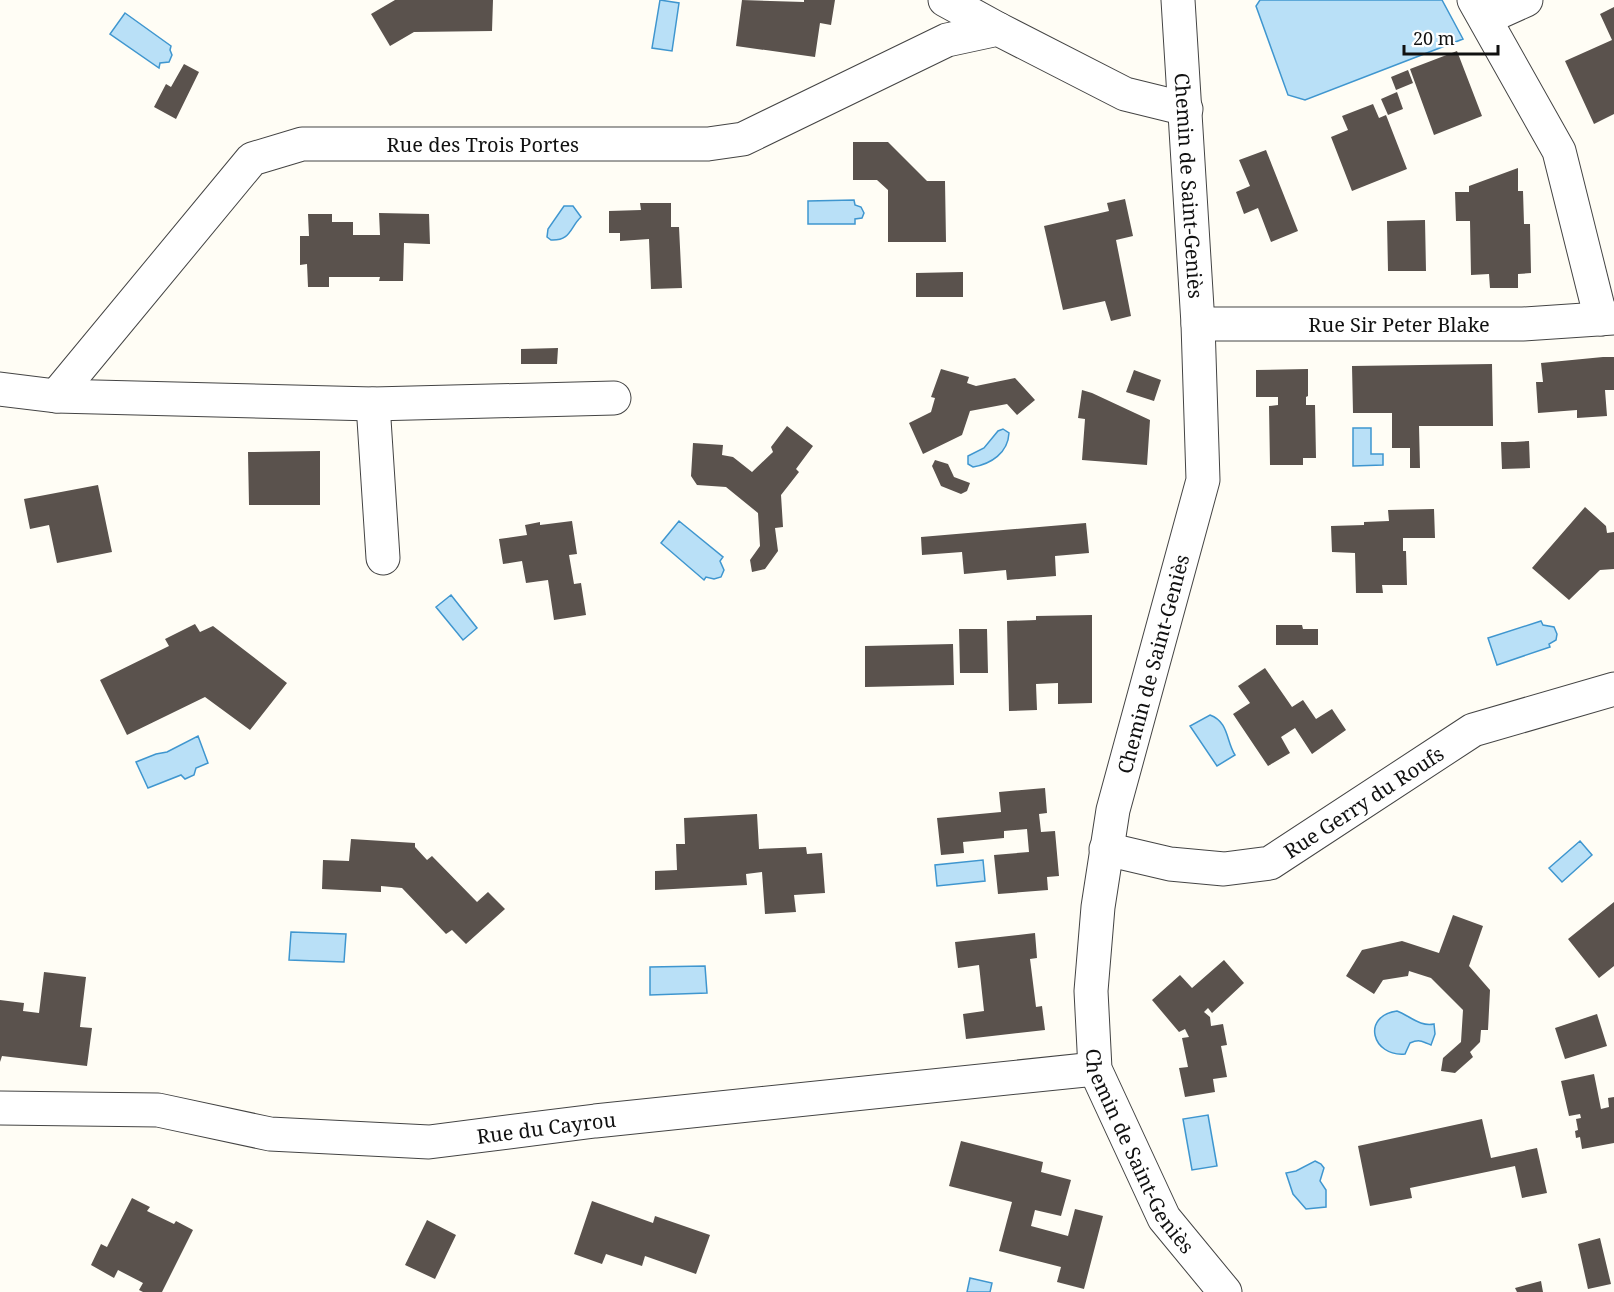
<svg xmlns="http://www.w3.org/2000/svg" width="1614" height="1292" viewBox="0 0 1614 1292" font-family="'Noto Serif',serif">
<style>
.water{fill:#b9e0f7;stroke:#3f96cf;stroke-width:1.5}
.building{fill:#5a524d}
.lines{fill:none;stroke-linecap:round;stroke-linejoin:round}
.minor-casing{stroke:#444;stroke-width:35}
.minor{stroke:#fff;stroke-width:33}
.labels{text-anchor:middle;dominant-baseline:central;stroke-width:6;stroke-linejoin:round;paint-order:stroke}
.street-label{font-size:20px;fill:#111;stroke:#fff}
</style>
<rect width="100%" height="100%" fill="#fffdf5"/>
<path class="water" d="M660,0l19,3 -7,48 -20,-3z
M1260,0h182l21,39 -158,61 -17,-5 -32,-89z
M125,13l46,33 -1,4 2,5 -3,7 -9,1 -1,5 -49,-34z
M854,200l1,5 6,2 3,6 -2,5 -7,1v5h-47v-23z
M564,206h9l8,11c-11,10 -10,24 -30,23l-4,-3 1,-8z
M1353,428h18v26h12v11l-30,1z
M1003,429l6,4c-1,20 -18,31 -36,34l-5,-3v-8l16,-8 14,-17z
M679,521l44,36 -3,4 4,9 -3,7 -7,2 -8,-2 -2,3 -43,-37z
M451,595l26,33 -14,12 -27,-33z
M1541,621l2,4 11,2 3,7 -1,6 -7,4 1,3 -53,18 -9,-27z
M1210,715c19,7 16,26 25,40l-18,11 -27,-40z
M198,736l10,27 -12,5 -2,7 -9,4 -4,-4 -33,13 -12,-26 20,-8 11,-2z
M1580,841l12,14 -30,27 -13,-14z
M983,860l2,21 -48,5 -2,-21z
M291,932l55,2 -2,28 -55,-2z
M705,966l2,27 -57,2v-28z
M1397,1011c13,5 23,16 37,13l1,10 -4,11c-9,-4 -12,-6 -21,-2l-5,11c-33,3 -44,-38 -8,-43z
M1208,1115l9,51 -25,4 -9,-51z
M1315,1161l6,3 3,4 -4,13 6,9v17l-20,2 -13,-15 -7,-21 10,-2z
M970,1278l22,5 -2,9h-23z"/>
<path class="building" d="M395,0h98l-1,31 -78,1 -24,14 -19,-32z
M742,0l62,2v-2h31l-4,25 -11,-2 -5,34 -79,-11z
M1614,7v107l-20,10 -29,-63 47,-21 -12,-26z
M1457,51l25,65 -48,19 -24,-66z
M184,64l15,8 -23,47 -22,-12 12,-23 5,3z
M1408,70l5,13 -17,7 -5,-13z
M1397,92l6,17 -15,6 -7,-16z
M1373,104l6,14 7,-3 21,54 -55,22 -21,-54 17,-7 -6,-14z
M853,142h35l39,39h18l1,61h-58v-52l-11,-10h-24z
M1266,150l32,81 -27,11 -13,-34 -14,6 -8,-22 14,-6 -11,-26z
M1518,168v23h5l1,33h6l1,49 -13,1v14h-28l-1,-14 -18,1 -1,-54h-14l-1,-29h14v-6z
M1125,199l8,37 -17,4 15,76 -20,5 -6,-20 -42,9 -19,-84 65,-15 -2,-8z
M640,203h31v24h8l3,61 -31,1 -2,-50 -29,2v-8h-11v-22l32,-1z
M379,213l50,1 1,30 -26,-1 -1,38h-24l1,-4h-51v10h-21l-1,-23 -7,1v-29h9l-1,-22h24v8h21v13h27z
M1425,220l1,51h-38l-1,-50z
M963,272v25h-47v-24z
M558,348l-1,16h-36v-15z
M1603,357h11v33h-9l2,26 -30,2v-8l-39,3 -2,-31h7l-2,-19z
M1492,364l1,62h-74l1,42h-10v-20h-18v-35h-39l-1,-47z
M941,369l28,8 -2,6 9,3 39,-8 20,22 -18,15 -10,-11 -37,7 -8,24 -39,19 -14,-31 22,-11 4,-14 -4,-1z
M1308,369v27l-2,1v8h9l1,53h-13v7h-33l-1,-59 9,-1v-8h-22v-27z
M1134,370l27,10 -7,21 -28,-9z
M1082,390l10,3 58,27 -3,45 -65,-5 3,-41 -7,-1z
M787,426l26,20 -17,23 3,3 -18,23 2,32 -8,1 3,23 -13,18 -13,3 -2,-12 10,-14 -2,-33 -32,-26 -29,-2 -6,-9 2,-33 30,2 -1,10 11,2 19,15 21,-20 -2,-5z
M1514,442l15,-1 1,27 -28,1 -1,-27z
M320,451v54h-71l-1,-53z
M935,460l13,4 6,13 16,6 -3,8 -6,3 -20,-8 -9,-20z
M98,485l14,67 -55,11 -8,-38 -19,4 -6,-30z
M1585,507l21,19 1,7 7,-1v37l-14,1 -31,30 -37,-32z
M1434,509l1,29h-32v13h3l1,34h-25l1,8h-27l-1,-40 -23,-1 -1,-26 33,-1v-3l25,-1 -1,-11z
M572,521l5,33 -8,1 5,29 7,-1 5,32 -32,5 -6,-40 -22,3 -4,-22 -19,3 -4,-25 28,-4 -2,-10 15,-3v3z
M1086,523l3,30 -34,3 1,20 -49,4 -1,-10 -42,4 -2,-22 -40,3 -1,-18z
M1092,615v88l-34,1v-21l-22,1 1,26 -28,1 -2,-90 29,-1v-4z
M195,624l5,8 13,-6 74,57 -37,47 -45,-33 -78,38 -27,-55 69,-34 -4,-7z
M1276,625h26l1,4h15v16h-42z
M959,629h28l1,44h-28z
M953,644l1,41 -89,2v-41z
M1265,668l27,39 11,-7 13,19 16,-10 14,21 -34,24 -17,-26 -14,9 9,16 -22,13 -35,-52 17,-11 -12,-17z
M1045,788l2,25 -8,1 2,18 14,-1 4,45 -12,1 1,13 -50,4 -4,-39 35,-3 -2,-23 -23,2v7l-41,4 1,11 -23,2 -4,-37 64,-6 -2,-20z
M757,814l2,35 47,-2 1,7 15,-1 3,40 -31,2 2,17 -31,2 -3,-42 -16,2 1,11 -92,5v-19l22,-1 -1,-26h9l-1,-26z
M351,839l64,4v4l12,13 5,-4 45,46 11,-10 17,17 -39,35 -14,-14 -6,4 -44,-46 -21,-2v6l-59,-3 1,-29 26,1z
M1614,902v64l-15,12 -31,-39z
M1453,915l30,11 -14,40 21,24 -2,40h-7l-1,12 -10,10 3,5 -18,16 -14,-2 2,-13 18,-16 2,-32 -32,-32 -22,-7 -1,5 -25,4 -9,14 -28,-18 16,-26 40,-9 37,12z
M1035,933l2,25 -7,1 6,48 6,-1 3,24 -79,9 -3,-25 21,-3 -5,-46 -21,3 -3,-26z
M1224,960l20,23 -32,30 -4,-5 -4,4 6,5 1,9 12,-2 4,21 -6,1 6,31 -14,2 2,13 -30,5 -6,-29 9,-1 -6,-29 7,-1 -4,-8 -6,3 -27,-32 28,-25 12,13z
M44,972l42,5 -6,50 12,1 -5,38 -85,-10 -2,6v-62l24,3 -1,8 16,2z
M1597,1014l10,32 -42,13 -10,-31z
M1594,1074l7,35 8,-2 -1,-9 6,-1v46l-32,6 -2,-12 -4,1 -1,-7 3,-1 -2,-11 5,-1 -1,-4 -11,2 -8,-35z
M1482,1119l9,39 46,-10 10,45 -25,5 -7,-32 -105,22 2,10 -42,8 -12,-60z
M961,1141l82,21 -2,10 30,8 -10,36 -26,-6 -4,16 37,10 7,-27 28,7 -19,73 -27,-7 4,-15 -62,-16 13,-49 -63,-16z
M132,1198l18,9 -3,4 27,13 2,-3 17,9 -31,62h-19l-4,-2 4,-7 -25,-13 -4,8 -23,-13 10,-21 6,3z
M592,1201l61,22 2,-7 55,19 -14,39 -51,-18 -3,10 -36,-12 -4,10 -28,-10z
M427,1220l29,15 -21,44 -30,-14z
M1600,1238l11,46 -23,5 -10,-45z
M1541,1281l2,11h-26l-2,-4z"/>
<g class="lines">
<defs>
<g id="minor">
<path d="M945,0l53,29"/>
<path id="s1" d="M1178,0l20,324 5,156 -90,330 -15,97 -7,84 4,78 69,149 61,74"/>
<path d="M1474,0l85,151 42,168"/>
<path d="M1486,18l40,-18"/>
<path id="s2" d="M1198,324h325l91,-6"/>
<path id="s3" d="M0,389l56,7 196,-237 50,-15h406l35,-5 204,-99 51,-11 127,65 61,15"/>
<path d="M56,396l317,8 241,-6"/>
<path d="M373,404l10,154"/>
<path id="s4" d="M1106,849l64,15 54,5 46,-6 203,-133 141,-41"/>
<path id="s5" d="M0,1108l158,2 112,24 159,8 166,-21 500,-52"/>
</g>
</defs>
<use href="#minor" class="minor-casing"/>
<use href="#minor" class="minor"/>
</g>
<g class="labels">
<g class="street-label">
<text stroke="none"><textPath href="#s3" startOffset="597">Rue des Trois Portes</textPath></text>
<text stroke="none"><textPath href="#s1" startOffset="186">Chemin de Saint-Geniès</textPath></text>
<text stroke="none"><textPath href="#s2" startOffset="201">Rue Sir Peter Blake</textPath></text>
<text transform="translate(1153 664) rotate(-75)">Chemin de Saint-Geniès</text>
<text stroke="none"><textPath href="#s4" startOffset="278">Rue Gerry du Roufs</textPath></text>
<text stroke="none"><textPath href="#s5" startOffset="550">Rue du Cayrou</textPath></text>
<text stroke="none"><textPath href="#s1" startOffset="1176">Chemin de Saint-Geniès</textPath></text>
</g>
</g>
<path d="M1404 45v9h94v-9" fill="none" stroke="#111111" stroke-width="3"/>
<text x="1413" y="45" font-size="18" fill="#111111" stroke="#ffffff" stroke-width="4.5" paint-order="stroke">20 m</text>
</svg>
